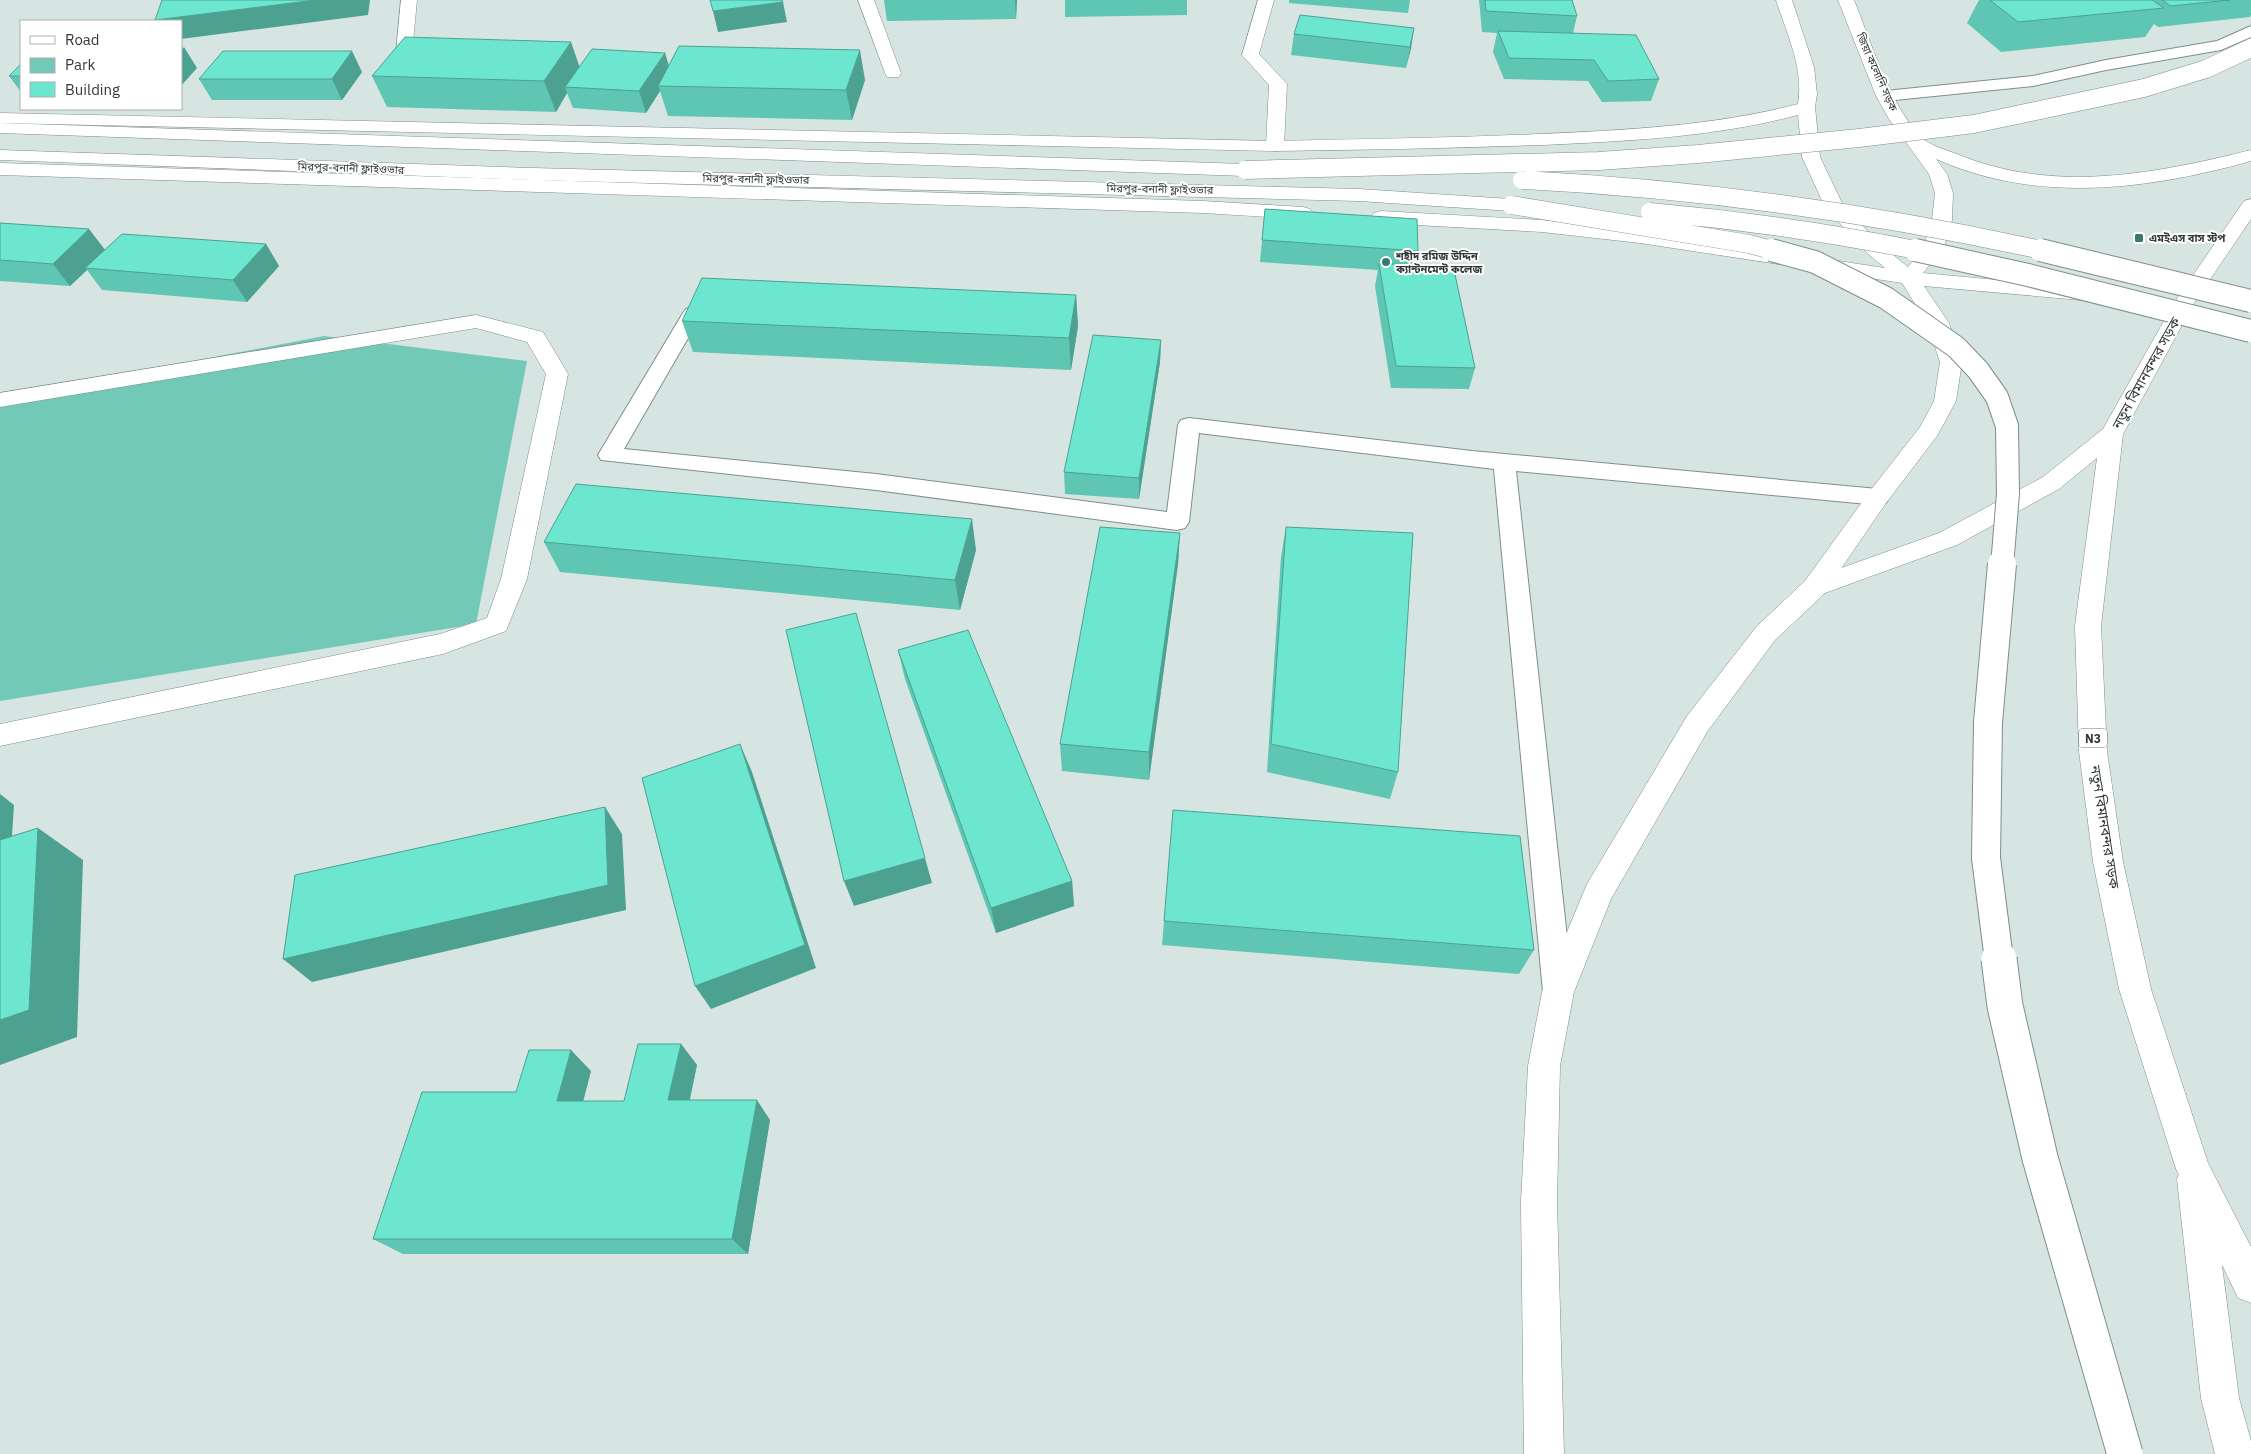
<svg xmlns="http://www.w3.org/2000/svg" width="2251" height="1454" viewBox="0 0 2251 1454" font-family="'IBM Plex Sans','Noto Sans Bengali',sans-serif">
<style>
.green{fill:#73c9b7}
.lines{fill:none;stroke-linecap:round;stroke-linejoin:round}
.lane-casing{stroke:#808e8b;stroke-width:2}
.street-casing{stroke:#808e8b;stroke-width:1}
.secondary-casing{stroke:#808e8b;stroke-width:1}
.primary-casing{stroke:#808e8b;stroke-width:1}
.highway-casing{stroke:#808e8b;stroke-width:1}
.lane{fill:#fff;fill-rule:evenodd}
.street{fill:#fff;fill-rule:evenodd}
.secondary{fill:#fff;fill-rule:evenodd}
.primary{fill:#fff;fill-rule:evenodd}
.highway{fill:#fff;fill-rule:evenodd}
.highway-bridge-far3-casing{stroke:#808e8b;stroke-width:19;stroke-linecap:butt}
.highway-bridge-far2-casing{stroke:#808e8b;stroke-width:24;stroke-linecap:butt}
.highway-bridge-far1-casing{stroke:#808e8b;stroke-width:30;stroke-linecap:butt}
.highway-bridge-casing{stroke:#808e8b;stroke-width:37;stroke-linecap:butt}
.highway-bridge-far3{stroke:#fff;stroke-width:18}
.highway-bridge-far2{stroke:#fff;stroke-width:22}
.highway-bridge-far1{stroke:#fff;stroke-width:28}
.highway-bridge{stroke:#fff;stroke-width:35}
.wall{fill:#5ec6b2}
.shaded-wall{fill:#4ca191}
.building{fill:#6de6cf;stroke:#4ca191}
.poi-dot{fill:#377a6d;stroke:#fff;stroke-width:2}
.labels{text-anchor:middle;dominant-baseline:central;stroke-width:4;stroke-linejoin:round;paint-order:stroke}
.far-street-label{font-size:11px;fill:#333938;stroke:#fff}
.far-poi-label{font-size:11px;font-weight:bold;fill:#333938;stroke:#fff;text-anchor:start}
.shield{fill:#fff;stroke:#707474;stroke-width:1}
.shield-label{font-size:12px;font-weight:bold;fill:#333938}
.street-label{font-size:14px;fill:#333938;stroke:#fff}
</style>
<rect width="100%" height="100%" fill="#d6e5e2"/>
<path class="green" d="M324,336l203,25 -51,263 -476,77v-303z"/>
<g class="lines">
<defs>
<path id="lane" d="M2251,26v11l-30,13 -115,20 -73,16 -148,15 -6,-1 -2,-4 2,-4 6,-1 148,-15 73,-16 111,-19z
M693,307l26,3 3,4 -3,4 -20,1 -75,130 252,25 291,38 11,-87 3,-5 8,-2 283,33 406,38 8,2 3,6 -3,6 -8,2 -362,-34 57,521 -4,10 -11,4 -11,-4 -4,-10 -49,-523 -295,-36 -10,89 -4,6 -8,2 -301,-40 -275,-30 -3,-5 85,-142 3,-4z"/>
<path id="street" d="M401,0h16l-6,63 -2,4h-12l-2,-4z
M858,0h16l27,73 -2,4h-12l-2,-4z
M1258,0h16l-15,54 28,30 -3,62 -3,4 -6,1 -6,-1 -3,-4 3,-61 -27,-30z
M476,315l67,17 25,42 -41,205 -21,52 -63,23 -443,92v-22l440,-90 47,-16 14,-39 45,-205 -19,-32 -51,-14 -476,79v-14z"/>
<path id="secondary" d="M1776,0h16l22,67 3,27 -2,13 5,50 23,48 38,40 27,22 16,-21 8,-26 3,-27 -6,-19 -40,-55 -13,-23 -38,-96h16c17,42 35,103 66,136 8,9 26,14 37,18 96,40 197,20 294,-4v11c-104,29 -214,43 -315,-2l11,15 6,19 -1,27 -8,27 -21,26 157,15 7,2 3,4 -3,4 -7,2 -156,-14 25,37 13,39 -6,39 -19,35 -51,67 -63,92 -48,45 -68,92 -96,167 -37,93 -14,74 -3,136 7,252h-40l-3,-252 7,-136 14,-74 45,-108 100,-168 70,-90 48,-45 65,-90 50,-64 14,-26 6,-39 -13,-39 -25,-40 -262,-40 -98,-11 -161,-9 -7,-2 -3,-4 3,-4 7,-2 161,9 98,11 245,37 -18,-15 -42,-46 -23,-50 -4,-42c-83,22 -169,26 -255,30 -89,3 -179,5 -268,6l-1275,-28v-10l1275,28c88,-2 176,-3 264,-7 87,-4 174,-8 259,-30 6,-36 -11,-70 -22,-104z
M0,163l1203,38 100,6 7,2 3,4 -3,4 -7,2 -100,-6 -1203,-38z
M2194,1162l12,5 5,12 28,219 12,43v13h-36l-14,-56 -24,-219 5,-12z"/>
<path id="primary" d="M0,123l1245,41 7,2 2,4 -2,4 -7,2 -1245,-43z
M0,150l532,18 827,21 152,10 7,2 3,4 -3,4 -7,2 -152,-10 -827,-21 -532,-20z"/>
<path id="highway" d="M2251,199v20l-57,84 -71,131 -22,192 6,125 16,111 28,127 57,174 43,84v56l-13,-5 -62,-129 -57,-180 -26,-127 -14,-111 -4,-125 22,-168 -38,31 -102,56 -143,52 -9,-2 -4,-7 4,-7 134,-48 104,-56 60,-48 71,-126 70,-102z"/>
</defs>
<use href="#lane" class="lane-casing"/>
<use href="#street" class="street-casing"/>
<use href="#secondary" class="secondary-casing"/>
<use href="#primary" class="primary-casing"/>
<use href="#highway" class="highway-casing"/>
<use href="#lane" class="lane"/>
<use href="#street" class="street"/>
<use href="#secondary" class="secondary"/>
<use href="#primary" class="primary"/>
<use href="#highway" class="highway"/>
<defs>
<path id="highway-bridge-far3" d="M1245,170l354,-9 99,-7 161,-16 115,-14 170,-36 62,-19 45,-21
M1522,180c177,9 351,33 524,71
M1511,205l238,39 26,7
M1650,212c91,8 181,21 271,39"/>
<path id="highway-bridge-far2" d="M1771,250l44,12 71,36 70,49 22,23 19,27 10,29 1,68 -6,72
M1915,250l113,25 223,56
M2040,250l211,51"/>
<path id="highway-bridge-far1" d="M1999,960l-13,-102 2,-136 14,-158"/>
<path id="highway-bridge" d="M1999,959l6,47 35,152 85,296"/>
</defs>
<use href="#highway-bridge-far3" class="highway-bridge-far3-casing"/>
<use href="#highway-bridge-far2" class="highway-bridge-far2-casing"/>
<use href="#highway-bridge-far1" class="highway-bridge-far1-casing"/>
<use href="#highway-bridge" class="highway-bridge-casing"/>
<use href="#highway-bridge-far3" class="highway-bridge-far3"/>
<use href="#highway-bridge-far2" class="highway-bridge-far2"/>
<use href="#highway-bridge-far1" class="highway-bridge-far1"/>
<use href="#highway-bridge" class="highway-bridge"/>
</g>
<path class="wall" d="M884,0h133l-1,19 -129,2z
M1065,0h122v15l-122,2z
M1289,0h121l-2,13 -119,-10z
M1479,0h93l5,16 -4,17 86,46 -8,22 -49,1 -14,-21 -84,-2 -11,-27 4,-19 -15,-1z
M1979,0h272v15l-1,2 -92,10 -4,-3 -9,13 -144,15 -34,-29z
M1414,28l-8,40 -115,-13 3,-21z
M665,53l4,13 196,14 -13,40 -184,-4 -8,-25 -14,22 -73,-5 -6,-15 -11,19 -169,-5 -15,-31 208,-9z
M21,64v28l-12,-16z
M362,72l-20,28h-130l-13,-21z
M1265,209l153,42 -3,13 60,104 -6,21 -78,-1 -16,-102 3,-16 -118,-8z
M0,223l105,27 161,-6 13,22 -32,36 -145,-12 -15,-20 -17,16 -70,-5z
M1076,295l2,31 -7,44 -378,-18 -11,-31z
M1161,340l-1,22 -21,137 -74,-5 -1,-22z
M1286,527l112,245 -8,27 -123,-27 14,-215z
M1180,533l-2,31 -29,216 -87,-9 -2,-27z
M544,542l432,8 -16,60 -400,-38z
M898,650l174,231 2,25 -78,27 -91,-254z
M1164,921l370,29 -15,24 -357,-29z
M681,1044l16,21 -7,35 80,20 -22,134h-345l-30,-15 143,-147 75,-21 -8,30h41z"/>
<path class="shaded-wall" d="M316,0h54l-2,15 -187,24v-18h-25l-1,-1z
M1015,0h2l-1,19z
M783,2l4,20 -69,10 -5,-21z
M1414,28l-3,21 -5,19 4,-21z
M571,42l10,29 -16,16 2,6 -11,19 -12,-31z
M184,47l13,21 -16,18v-35z
M860,50l5,30 -13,40 -6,-30z
M352,51l10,21 -20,28 -10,-21z
M665,53l6,21 -13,12 2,5 -14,22 -7,-22z
M89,229l17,22 -21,17 2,2 -17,16 -17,-22z
M266,244l13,22 -32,36 -14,-22z
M1076,295l2,31 -7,44 -2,-32z
M1161,340l-1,22 -21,137v-21z
M972,519l4,31 -16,60 -5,-30z
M1180,533l-2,31 -29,216v-28z
M740,744l12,28 64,196 -105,41 -16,-23z
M0,794l14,11 -5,78 -9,-6z
M605,807l17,27 4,76 -314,72 -29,-23z
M38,828l45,32 -6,177 -77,28v-45z
M925,858l7,25 -78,23 -10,-25z
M1072,881l2,25 -78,27 -5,-25z
M681,1044l16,21 -12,55 -17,-20z
M571,1050l20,21 -13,50 -21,-20z
M757,1100l13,20 -22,134 -16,-15z"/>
<path class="building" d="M162,0h154l-161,20z
M710,0h72l1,2 -70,9z
M1485,0h87l5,16 -91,-5z
M1990,0h162l12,8 -146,14z
M2162,0h68l-59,6z
M1300,15l114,13 -4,19 -116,-13z
M1498,31l138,4 23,44 -51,2 -14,-21 -85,-2z
M405,37l166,5 -27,39 -172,-5z
M679,46l181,4 -14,40 -188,-4z
M592,49l73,4 -26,38 -74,-4z
M223,51h129l-20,28h-133z
M21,64v12h-12z
M1265,209l152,10 1,32 -156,-11z
M0,223l89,6 -36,35 -53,-4z
M122,234l144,10 -33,36 -148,-12z
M1379,264l74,1 22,103 -79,-2z
M702,278l374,17 -7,43 -387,-17z
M1093,335l68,5 -22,138 -75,-6z
M576,484l396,35 -17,61 -411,-38z
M1100,527l80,6 -31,219 -89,-8z
M1286,527l127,6 -15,239 -127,-28z
M856,613l69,245 -81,23 -58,-251z
M968,630l104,251 -81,27 -93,-258z
M740,744l65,201 -110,41 -53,-208z
M605,807l3,78 -325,74 12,-84z
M1173,810l347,26 14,114 -370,-29z
M38,828l-9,182 -29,10v-180z
M638,1044h43l-13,56h89l-25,139h-359l49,-147h94l13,-42h42l-14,51h67z"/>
<g class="poi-dot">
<rect x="2134" y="233" width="10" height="10" rx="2.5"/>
<circle cx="1386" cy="262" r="5"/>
</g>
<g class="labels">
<g class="far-street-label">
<text transform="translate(1877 72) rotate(66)">জিয়া কলোনি সড়ক</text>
<text transform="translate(351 168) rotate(2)">মিরপুর-বনানী ফ্লাইওভার</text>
<text transform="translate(756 179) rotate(1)">মিরপুর-বনানী ফ্লাইওভার</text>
<text transform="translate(1160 189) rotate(1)">মিরপুর-বনানী ফ্লাইওভার</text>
</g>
<g class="far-poi-label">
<text x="2149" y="238">এমইএস বাস স্টপ</text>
<text x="1396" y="256">শহীদ রমিজ উদ্দিন<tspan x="1396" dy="13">ক্যান্টনমেন্ট কলেজ</tspan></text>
</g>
<rect class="shield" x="2079" y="728.5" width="28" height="19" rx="4"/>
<g class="shield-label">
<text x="2093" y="738">N3</text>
</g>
<g class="street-label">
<text transform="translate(2146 373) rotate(-61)">নতুন বিমানবন্দর সড়ক</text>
<text transform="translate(2105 827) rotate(81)">নতুন বিমানবন্দর সড়ক</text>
</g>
</g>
<rect x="20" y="20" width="162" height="90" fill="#ffffff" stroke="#adb0af"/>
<rect x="30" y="36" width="25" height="8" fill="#ffffff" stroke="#adb0af"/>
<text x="65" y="45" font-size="15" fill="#333938">Road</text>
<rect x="30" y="58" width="25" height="15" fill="#73c9b7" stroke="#adb0af"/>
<text x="65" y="70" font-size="15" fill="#333938">Park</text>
<rect x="30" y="82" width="25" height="15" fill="#6de6cf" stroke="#adb0af"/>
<text x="65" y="95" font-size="15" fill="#333938">Building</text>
</svg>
